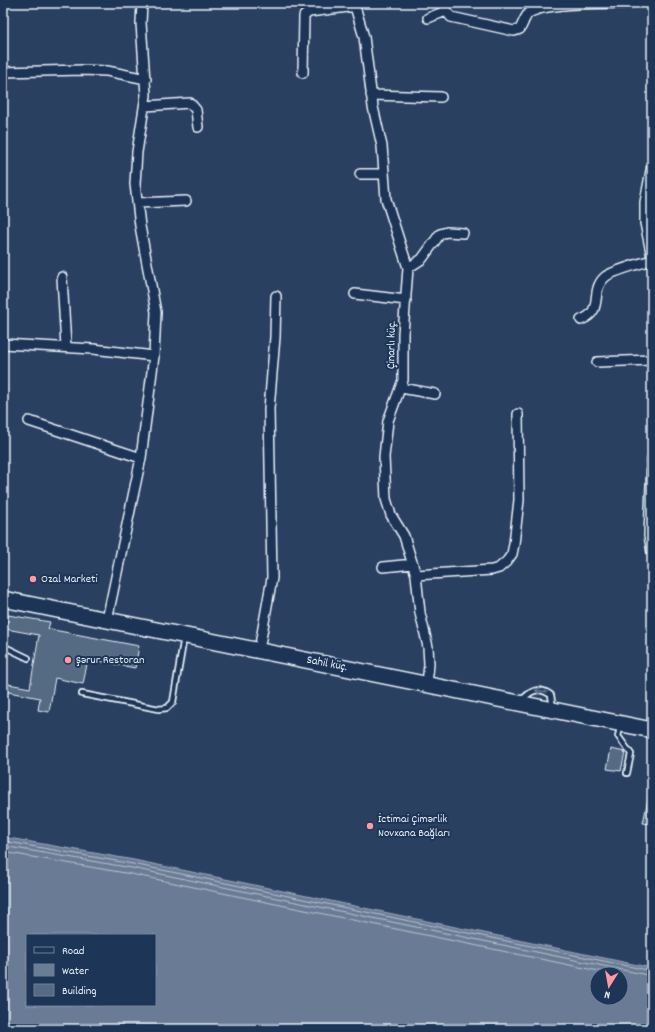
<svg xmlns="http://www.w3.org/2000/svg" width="655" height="1032" viewBox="0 0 655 1032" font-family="Dekko,sans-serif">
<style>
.water{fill:#6b7c95;stroke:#9dabbd;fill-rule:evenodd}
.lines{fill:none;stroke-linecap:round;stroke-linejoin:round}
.shore{stroke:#b6c2d0;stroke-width:1}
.building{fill:#556a83;stroke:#e8f1f8}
.service-casing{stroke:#e8f1f8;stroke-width:8}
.minor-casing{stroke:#e8f1f8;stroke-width:12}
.primary-casing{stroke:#e8f1f8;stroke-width:18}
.service{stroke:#1d3557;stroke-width:4.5}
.minor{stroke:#1d3557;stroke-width:9}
.primary{stroke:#1d3557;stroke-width:15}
.oneway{stroke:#64778f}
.poi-dot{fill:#ff9aa2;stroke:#1d3557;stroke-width:1.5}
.labels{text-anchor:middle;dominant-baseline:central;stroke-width:4;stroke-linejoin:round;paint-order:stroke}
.street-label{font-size:12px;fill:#e8f1f8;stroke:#1d3557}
.poi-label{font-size:12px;fill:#e8f1f8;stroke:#1d3557;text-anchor:start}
</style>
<rect width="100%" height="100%" fill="#294061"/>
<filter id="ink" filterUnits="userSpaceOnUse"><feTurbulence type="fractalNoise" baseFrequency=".025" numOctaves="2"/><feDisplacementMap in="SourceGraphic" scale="8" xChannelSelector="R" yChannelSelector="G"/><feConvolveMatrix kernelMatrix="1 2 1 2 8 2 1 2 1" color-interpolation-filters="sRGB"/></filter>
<g filter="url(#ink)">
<path class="water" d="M3,837l131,23 518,108v61h-649zM27,935h128v70h-128zM597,974h24v24h-24z"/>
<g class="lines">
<path class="shore" d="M3,841l130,23 519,107
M3,846l129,22 520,108
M3,852l128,22 482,100"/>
</g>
<path class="building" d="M8,615l42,7 -2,7 91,17 -4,22 -47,-9 -5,25 -28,-6 -6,34 -11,-2 2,-12 -37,-7v-8l27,5 9,-53 -33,-6z
M611,749l14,3 -4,19 -14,-2z
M649,794h3l-2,30 -7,-1z"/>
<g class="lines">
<defs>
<path id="service" d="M3,646l25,12
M82,694l77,15 8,-1 6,-6 11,-65
M521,701c9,-10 17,-15 30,-6l2,13
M621,725l-3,11 13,18 -4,19"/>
<path id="minor" d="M354,3l10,34 9,70 9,39 4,53 22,69 -5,66v46l-15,41 -4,36 2,42 5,16 13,21 12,39 4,38 8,34 1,17 -2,20
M445,3l1,8 5,6 63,14 6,-2c3,-5 5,-13 9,-16 17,-11 78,-9 101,-10
M428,18l18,-7
M3,72l79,-2 25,1 39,8
M303,73l1,-57 5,-4 47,-6
M371,95l70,2
M145,106l45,-3 6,7 2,17
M652,165l-7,37v21l7,34
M360,174h24
M137,203l49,-2
M408,268l14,-9 18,-25 7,-2 16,1
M62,277l4,70
M355,294l51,6
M581,320c24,-9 8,-29 24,-43 7,-6 37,-14 47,-17
M3,344l90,5 61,7
M597,362l55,-2
M401,388l34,6
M29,421l112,37
M652,458l-3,78 3,16
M383,567l30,-3
M416,575l76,-5 7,-2 8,-7 5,-7 2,-10 5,-44 -1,-86
M107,620l34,-162 13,-102 2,-44 -16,-86 -5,-42 2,-32 9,-57 -5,-72 1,-20
M259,650l13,-72 -3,-169 6,-72 1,-41"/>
<path id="primary" d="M3,599l649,131"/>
</defs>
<use href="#service" class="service-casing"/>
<use href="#minor" class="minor-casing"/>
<use href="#primary" class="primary-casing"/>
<use href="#service" class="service"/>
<use href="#minor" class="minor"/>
<use href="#primary" class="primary"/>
</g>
<defs><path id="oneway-shaft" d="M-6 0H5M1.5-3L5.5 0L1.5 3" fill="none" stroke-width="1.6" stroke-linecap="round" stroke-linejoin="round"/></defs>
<use class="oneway" href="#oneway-shaft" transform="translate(541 691) rotate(-172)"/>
</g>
<g class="poi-dot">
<circle cx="33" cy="579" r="4"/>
<circle cx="68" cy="660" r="4"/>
<circle cx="370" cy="826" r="4"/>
</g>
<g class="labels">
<g class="street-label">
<text transform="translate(392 345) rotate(-89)">Çinarlı küç.</text>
<text transform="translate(327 664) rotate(11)">Sahil küç.</text>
</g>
<g class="poi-label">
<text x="41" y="579">Ozal Marketi</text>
<text x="76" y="660">Şərur Restoran</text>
<text x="378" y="819">İctimai Çimərlik<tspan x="378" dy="14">Novxana Bağları</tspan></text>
</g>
</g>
<rect width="655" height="1032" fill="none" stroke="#1d3557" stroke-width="16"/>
<rect x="8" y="8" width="639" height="1016" fill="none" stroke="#e8f1f8" stroke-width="1.5" filter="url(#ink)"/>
<rect x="26" y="934" width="130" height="72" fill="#1d3557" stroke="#6e8097"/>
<rect x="34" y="947" width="20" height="6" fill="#1d3557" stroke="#6e8097"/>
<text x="62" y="954" font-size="12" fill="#e8f1f8">Road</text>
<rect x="34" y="964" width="20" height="12" fill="#6b7c95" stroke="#6e8097"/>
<text x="62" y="974" font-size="12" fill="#e8f1f8">Water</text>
<rect x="34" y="984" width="20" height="12" fill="#556a83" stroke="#6e8097"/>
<text x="62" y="994" font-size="12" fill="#e8f1f8">Building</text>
<g transform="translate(609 986) rotate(191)"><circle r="19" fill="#1d3557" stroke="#6e8097"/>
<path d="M0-3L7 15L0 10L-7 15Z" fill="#ff9aa2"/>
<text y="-6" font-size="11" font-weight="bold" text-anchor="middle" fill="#e8f1f8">N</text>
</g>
</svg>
